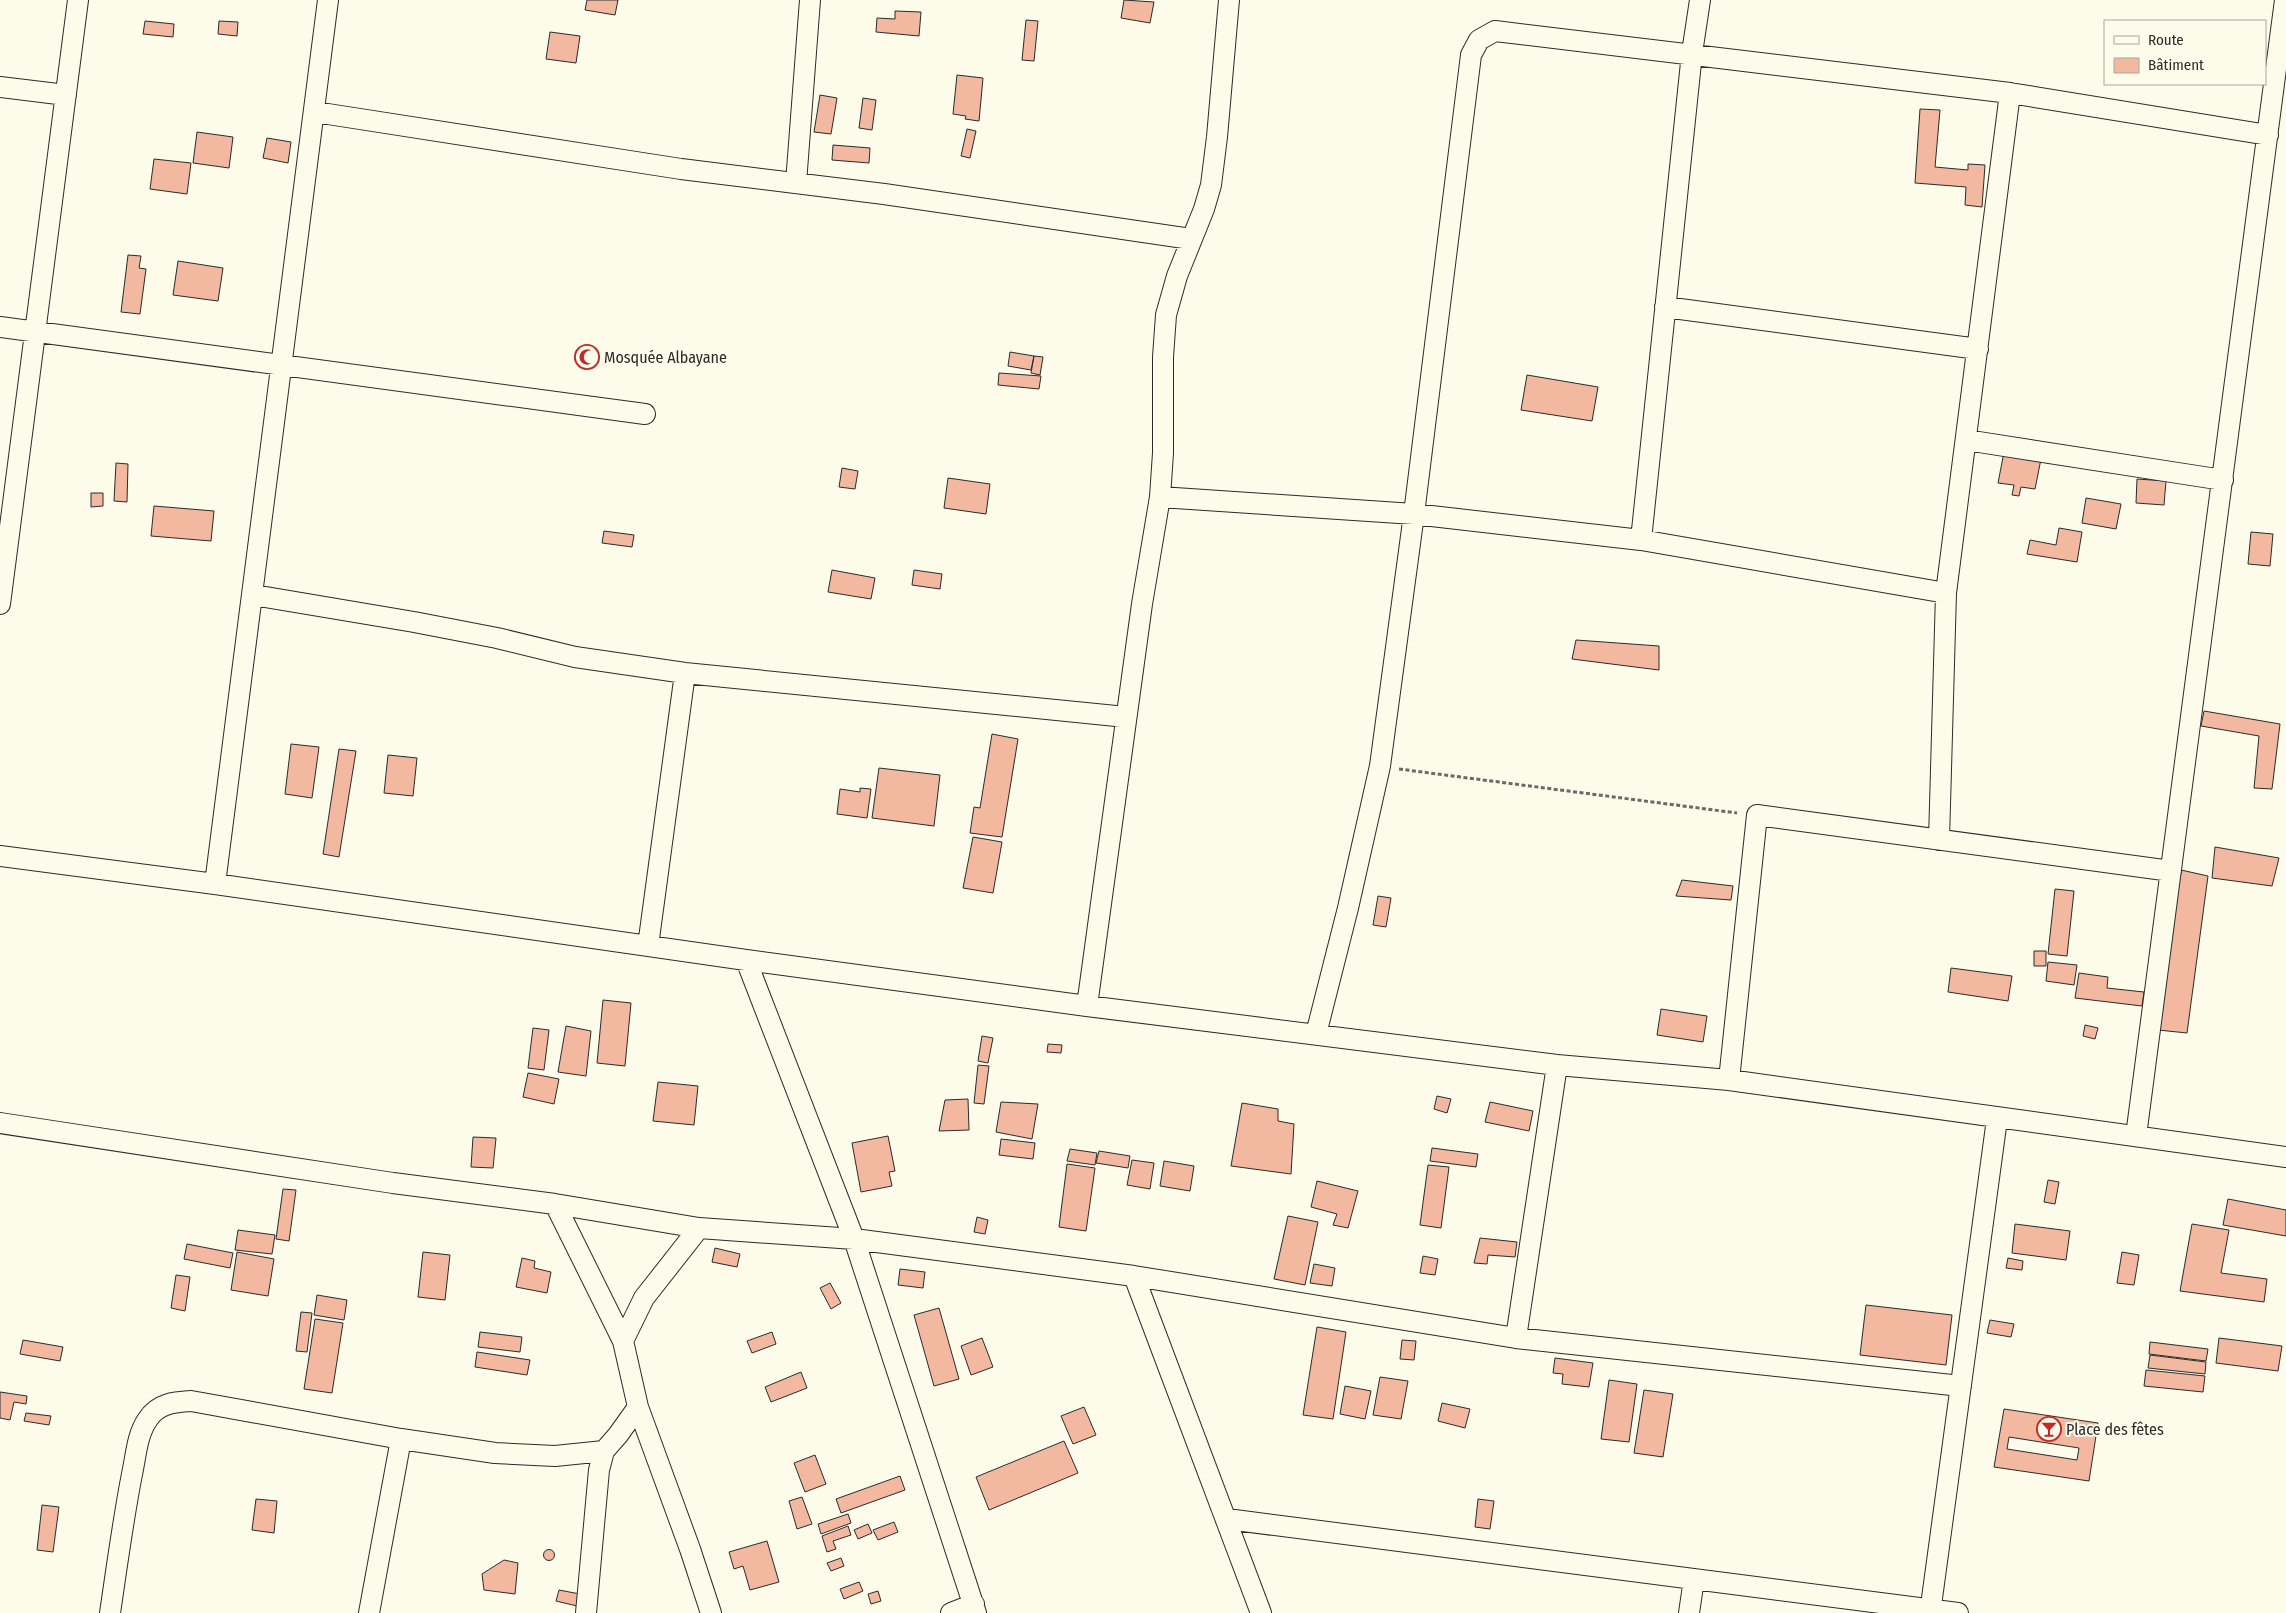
<svg xmlns="http://www.w3.org/2000/svg" width="2286" height="1613" viewBox="0 0 2286 1613" font-family="'Fira Sans Condensed',sans-serif">
<style>
.building{fill:#f2b8a0;stroke:#2b2b2b;fill-rule:evenodd}
.lines{fill:none;stroke-linecap:round;stroke-linejoin:round}
.street-casing{stroke:#2b2b2b;stroke-width:22}
.path{stroke:#6a6964;stroke-width:3;stroke-dasharray:4 2.5;stroke-linecap:butt}
.street{stroke:#fdfbea;stroke-width:20}
.labels{text-anchor:middle;dominant-baseline:central;stroke-width:4;stroke-linejoin:round;paint-order:stroke}
.poi-label{font-size:16px;fill:#2b2b2b;stroke:#fdfbea;text-anchor:start}
</style>
<rect width="100%" height="100%" fill="#fdfbea"/>
<path class="building" d="M587,0h31l-3,15 -30,-5z
M1124,0l30,2 -4,21 -29,-5z
M895,11l26,1 -2,24 -43,-4 1,-14 18,1z
M1026,20l12,1 -4,40 -12,-1z
M145,21l29,3 -1,13 -30,-3z
M219,21l19,1 -1,14 -19,-2z
M550,32l30,4 -4,27 -30,-4z
M957,75l26,3 -4,43 -14,-2 1,-3 -13,-2z
M820,95l17,3 -6,36 -17,-2z
M863,98l13,2 -4,30 -13,-2z
M1920,109l20,1 -5,57 33,3v-6l17,1 -3,42 -17,-2 1,-18 -51,-4z
M967,129l9,2 -6,27 -9,-2z
M197,132l36,5 -4,31 -36,-5z
M267,138l24,4 -3,21 -25,-5z
M833,145l37,3 -1,15 -37,-3z
M154,159l37,4 -4,31 -37,-5z
M128,255l13,1 -2,12 7,1 -6,45 -19,-2z
M178,261l45,7 -5,33 -45,-6z
M1010,352l24,4 -3,14 -23,-4z
M1034,356l9,1 -3,18 -9,-2z
M999,373l42,3 -2,13 -41,-4z
M1527,375l71,12 -6,34 -71,-11z
M2004,452l37,7 -6,30 -14,-2 -2,9 -7,-1 2,-10 -16,-2z
M116,463l12,1 -1,38 -13,-1z
M842,468l16,3 -3,18 -16,-2z
M948,478l42,6 -4,30 -42,-6z
M2137,479l29,2 -2,24 -28,-2z
M91,493h12v13l-12,1z
M2086,498l35,6 -5,25 -34,-6z
M154,506l60,5 -3,30 -60,-5z
M2059,528l23,4 -5,30 -50,-8 3,-14 26,5z
M604,531l30,4 -2,12 -30,-4z
M2251,532l22,2 -3,32 -22,-2z
M832,570l43,8 -4,21 -43,-7z
M914,570l28,4 -2,15 -28,-4z
M1576,640l83,6v24l-87,-11z
M2204,711l76,13 -8,65 -18,-1 5,-52 -58,-10z
M992,734l26,5 -16,98 -32,-4 4,-26 6,1z
M291,744l28,3 -7,51 -27,-4z
M339,749l17,2 -17,106 -16,-3z
M388,755l29,3 -4,38 -29,-3z
M879,768l61,7 -6,51 -62,-8z
M860,788l11,1 -4,29 -30,-4 3,-25 20,3z
M973,837l29,5 -9,51 -30,-5z
M2215,847l64,11 -7,28 -60,-8z
M2181,870l27,6 -21,157 -29,-3z
M1682,880l51,6 -2,14 -55,-4z
M2055,889l19,2 -7,65 -19,-2z
M1378,896l13,2 -5,29 -13,-2z
M2034,951h12v15h-12z
M2048,962l29,3 -3,20 -28,-4z
M1951,968l61,8 -4,25 -60,-9z
M2079,973l29,4 -1,11 37,4 -2,14 -67,-8z
M603,1000l28,3 -6,63 -28,-3z
M1661,1009l46,7 -4,26 -46,-7z
M2085,1025l13,3 -3,11 -12,-3z
M566,1026l25,5 -5,45 -28,-4z
M533,1028l16,2 -5,40 -16,-2z
M982,1036l11,2 -5,25 -10,-2z
M1048,1044l14,1 -1,8 -14,-1z
M978,1065l11,1 -5,38 -10,-1z
M528,1073l31,6 -5,25 -31,-7z
M658,1082l40,4 -4,39 -41,-4z
M1437,1096l14,3 -4,14 -13,-4z
M968,1099l1,31 -30,1 6,-31z
M1001,1102l37,2 -6,35 -36,-7z
M1490,1102l43,9 -4,20 -44,-9z
M1242,1103l36,6v12l16,3 -3,50 -60,-8z
M888,1136l7,35 -6,1 3,14 -31,6 -9,-49z
M473,1137l23,1 -3,30 -22,-1z
M1001,1139l34,4 -2,16 -34,-4z
M1432,1148l46,6 -2,13 -46,-6z
M1070,1149l27,4 -2,12 -28,-4z
M1099,1151l31,5 -2,12 -32,-5z
M1132,1160l22,3 -4,26 -23,-4z
M1164,1161l30,5 -4,25 -30,-5z
M1067,1164l28,4 -9,63 -27,-4z
M1428,1165l21,2 -8,61 -21,-3z
M2048,1180l11,2 -4,22 -11,-2z
M1317,1181l41,10 -10,37 -15,-3 4,-11 -26,-7z
M283,1189l13,1 -7,51 -13,-2z
M2228,1199l58,11v26l-63,-11z
M1288,1216l30,6 -13,63 -31,-6z
M977,1217l11,3 -3,14 -11,-2z
M2015,1224l55,7 -4,29 -54,-7z
M2192,1224l37,6 -8,43 46,6 -3,23 -84,-11z
M238,1230l37,5 -3,19 -37,-4z
M1480,1238l37,4 -2,15 -27,-2 -1,9 -13,-1z
M187,1244l46,9 -3,15 -46,-9z
M715,1248l25,6 -3,13 -25,-5z
M237,1252l37,7 -6,37 -37,-6z
M423,1252l27,3 -5,45 -27,-3z
M2122,1252l17,3 -5,30 -17,-2z
M1423,1256l15,3 -3,16 -15,-2z
M522,1258l13,3 -1,7 17,4 -4,21 -31,-6z
M2008,1258l15,3 -1,9 -16,-2z
M1314,1264l21,4 -3,18 -22,-3z
M900,1269l25,3 -2,16 -25,-3z
M176,1275l14,2 -5,34 -14,-3z
M830,1283l11,20 -10,6 -11,-21z
M317,1295l30,5 -3,20 -30,-5z
M1866,1305l86,10 -6,50 -86,-10z
M939,1308l20,71 -25,7 -20,-71z
M301,1312l11,1 -5,39 -11,-1z
M315,1319l28,4 -11,70 -28,-4z
M1990,1320l24,4 -3,13 -24,-4z
M1317,1327l29,5 -13,87 -30,-4z
M480,1332l42,5 -2,15 -42,-5z
M772,1332l4,12 -24,9 -5,-12z
M982,1338l11,29 -22,8 -10,-29z
M2219,1338l63,8 -4,25 -62,-8z
M23,1340l40,7 -3,14 -40,-7z
M1402,1340l14,1 -2,19 -14,-1z
M2150,1342l58,7 -2,12 -57,-7z
M477,1352l53,8 -3,15 -52,-8z
M2150,1355l56,7 -1,12 -57,-6z
M1555,1358l38,5 -4,24 -27,-3 1,-10 -10,-1z
M2146,1370l59,6 -2,16 -59,-6z
M801,1372l6,16 -36,14 -6,-15z
M1380,1377l28,4 -7,38 -28,-4z
M1609,1380l28,4 -8,58 -28,-3z
M1345,1386l26,5 -6,28 -25,-5z
M1644,1390l29,4 -10,63 -29,-4z
M0,1392l27,4 -1,8 -12,-2 -4,18 -10,-2z
M1442,1403l28,6 -5,19 -27,-7z
M1084,1407l12,28 -23,9 -12,-28z
M2004,1409l94,14 -9,58 -95,-14zM2009,1437l70,11 -2,12 -70,-11z
M26,1413l25,3 -2,9 -25,-4z
M1064,1441l14,32 -89,37 -13,-33z
M815,1455l11,29 -21,8 -11,-29z
M900,1476l5,14 -64,23 -5,-14z
M802,1497l10,27 -15,5 -8,-28z
M256,1499l21,2 -3,32 -22,-3z
M1478,1499l16,2 -4,28 -15,-2z
M42,1505l17,2 -6,45 -16,-2z
M848,1514l3,9 -30,11 -3,-10z
M894,1522l4,10 -20,8 -5,-10z
M868,1524l4,9 -14,6 -4,-9z
M848,1526l3,9 -18,6 3,8 -9,3 -5,-16z
M767,1541l12,41 -29,8 -7,-24 -9,3 -5,-17z
M543.5 1555a5.5 5.5 0 1 1 11 0a5.5 5.5 0 1 1-11 0Z
M841,1558l3,8 -13,5 -4,-8z
M504,1560l14,3 -3,31 -31,-4 -2,-16z
M859,1582l4,9 -19,8 -4,-10z
M559,1590l21,4 -3,12 -21,-5z
M878,1591l3,10 -10,3 -3,-10z"/>
<g class="lines">
<defs>
<path id="street" d="M0,87l66,8
M315,112l366,57 203,25 307,45
M796,183l14,-183
M1665,307l313,42
M0,327l645,87
M1966,440l257,40
M1160,497l254,17 227,26 305,53
M1641,540l51,-487 8,-53
M254,595l160,27 83,16 78,19 110,16 441,44
M0,604l78,-604
M1939,840l7,-247 64,-500
M0,856l215,28 531,76 341,46 470,59 172,15 557,77
M215,884l113,-884
M648,946l37,-273
M746,960l108,279 122,374
M1087,1006l55,-402 18,-107 3,-44v-96l3,-42 11,-39 27,-67 7,-24 6,-48 12,-137
M1316,1034l32,-126 32,-142 34,-252 57,-459 8,-15 16,-9 515,62 258,42
M1729,1080l28,-265 414,56
M0,1123l393,60 162,21 144,24 155,11 280,37 382,62 445,48
M2136,1136l149,-1136
M555,1204l68,137 15,66 52,142 21,64
M1134,1276l127,337
M1516,1338l41,-273
M623,1341l21,-43 55,-70
M1227,1519l731,94
M110,1613c7,-47 13,-93 22,-139 4,-18 5,-40 16,-55 10,-16 27,-17 43,-18l210,38 94,14 60,3 49,-5
M369,1613l32,-174
M586,1613l13,-143 5,-19 14,-16 20,-28
M951,1613l23,-9
M1689,1613l5,-34
M1930,1613l67,-494"/>
</defs>
<use href="#street" class="street-casing"/>
<path class="path" d="M1399,769l338,44"/>
<use href="#street" class="street"/>
</g>
<defs>
<symbol id="mosque-ring" viewBox="-11 -11 22 22"><circle r="9.5" fill="#fdfbea" stroke="#c62828" stroke-width="1.5"/><path d="M3.5-4.9A6 6 0 1 0 3.5 4.9A5 5 0 1 1 3.5-4.9Z" fill="#c62828"/></symbol>
<symbol id="bar-ring" viewBox="-11 -11 22 22"><circle r="9.5" fill="#fdfbea" stroke="#c62828" stroke-width="1.5"/><path d="M-6-5H6L.8 .8V4.5H3.5V6h-7V4.5H-.8V.8Z" fill="#c62828"/></symbol>
</defs>
<g fill-rule="evenodd">
<use href="#mosque-ring" x="573" y="343" width="28" height="28"/>
<use href="#bar-ring" x="2035" y="1415" width="28" height="28"/>
</g>
<g class="labels">
<g class="poi-label">
<text x="604" y="357">Mosquée Albayane</text>
<text x="2066" y="1429">Place des fêtes</text>
</g>
</g>
<rect x="2104" y="20" width="162" height="65" fill="#fdfbea" stroke="#a9a89e"/>
<rect x="2114" y="36" width="25" height="8" fill="#fdfbea" stroke="#a9a89e"/>
<text x="2148" y="45" font-size="15" fill="#2b2b2b">Route</text>
<rect x="2114" y="58" width="25" height="15" fill="#f2b8a0" stroke="#a9a89e"/>
<text x="2148" y="70" font-size="15" fill="#2b2b2b">Bâtiment</text>
</svg>
